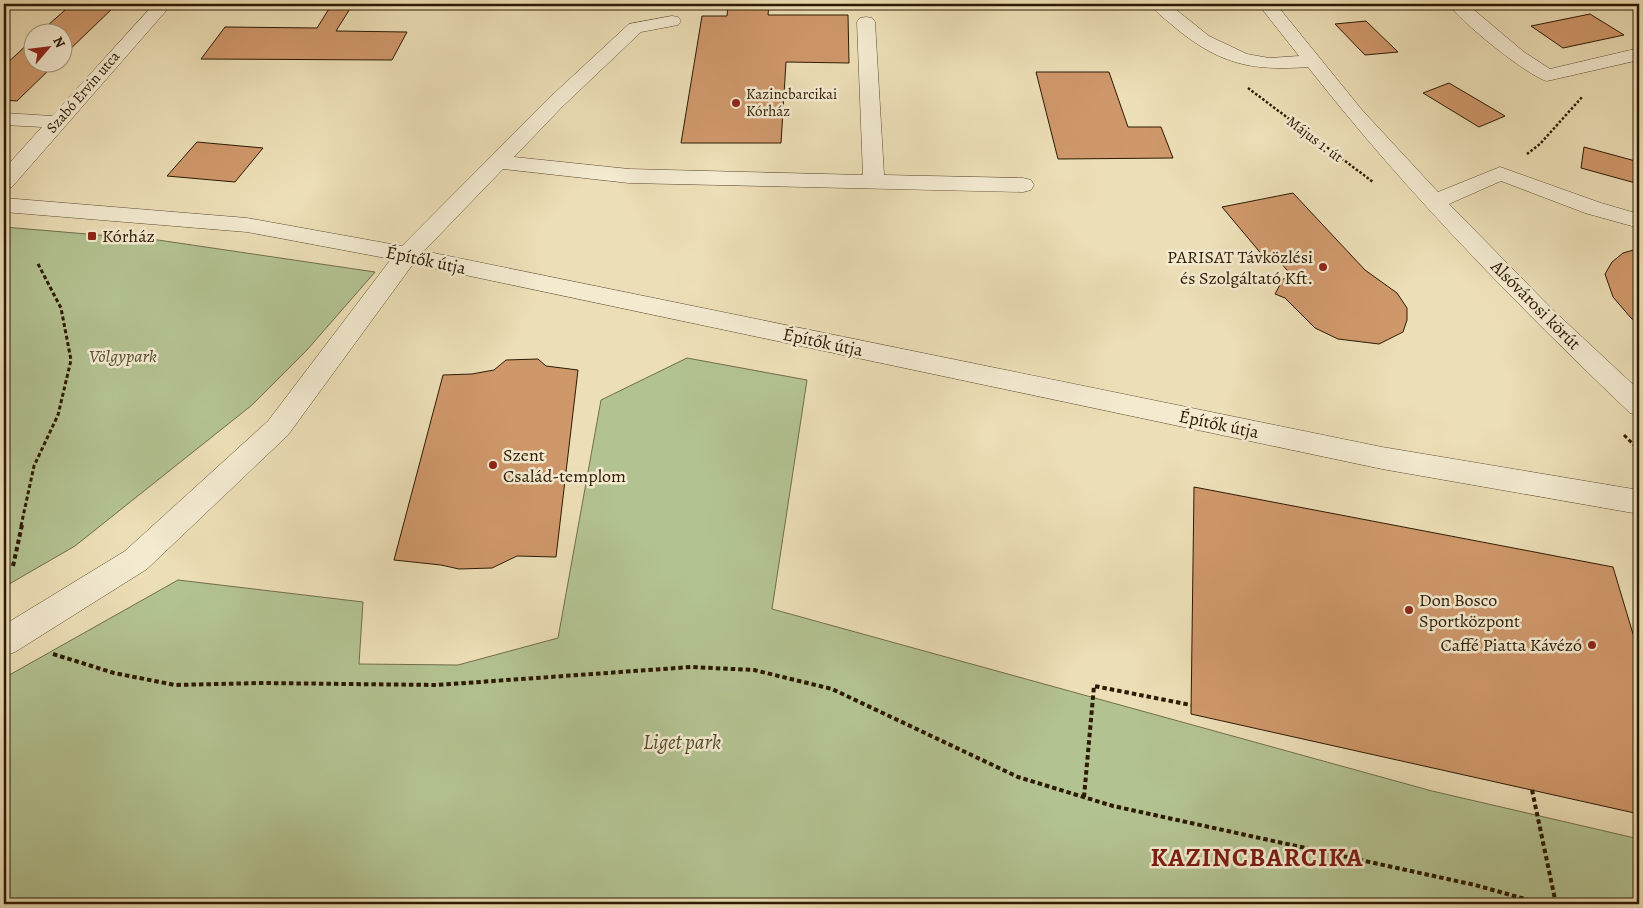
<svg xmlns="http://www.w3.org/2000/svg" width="1643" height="908" viewBox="0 0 1643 908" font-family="Alegreya,serif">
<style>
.green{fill:#b3c291;stroke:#706e4a}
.building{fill:#cf986b;stroke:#2d1a02}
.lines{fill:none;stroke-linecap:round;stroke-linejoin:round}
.minor-casing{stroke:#5d4b2f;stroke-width:1}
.path-far2{stroke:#2d1a02;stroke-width:2.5;stroke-dasharray:2.5 2;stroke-linecap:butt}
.path-far1{stroke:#2d1a02;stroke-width:3;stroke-dasharray:4 2.5;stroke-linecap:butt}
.path{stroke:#2d1a02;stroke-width:4;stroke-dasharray:4.5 3;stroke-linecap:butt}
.minor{fill:#f3ead0;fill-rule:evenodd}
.poi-dot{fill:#8f2418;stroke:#f3ead0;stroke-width:2}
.labels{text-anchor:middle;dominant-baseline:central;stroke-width:5;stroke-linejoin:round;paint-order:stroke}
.far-street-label{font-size:15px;fill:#2d1a02;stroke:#f3ead0}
.far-poi-label{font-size:15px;fill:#2d1a02;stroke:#f3ead0;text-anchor:start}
.poi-label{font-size:18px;fill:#2d1a02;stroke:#f3ead0;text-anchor:start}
.street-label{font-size:18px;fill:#2d1a02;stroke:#f3ead0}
.park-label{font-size:18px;font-style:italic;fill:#554c2d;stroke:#f3ead0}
.near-park-label{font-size:21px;font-style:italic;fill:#554c2d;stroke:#f3ead0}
.near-district-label{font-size:26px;font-weight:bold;letter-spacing:1px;fill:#7a1f14;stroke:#f3ead0}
</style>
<rect width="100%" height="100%" fill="#ecdeb6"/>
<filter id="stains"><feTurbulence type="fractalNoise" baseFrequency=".004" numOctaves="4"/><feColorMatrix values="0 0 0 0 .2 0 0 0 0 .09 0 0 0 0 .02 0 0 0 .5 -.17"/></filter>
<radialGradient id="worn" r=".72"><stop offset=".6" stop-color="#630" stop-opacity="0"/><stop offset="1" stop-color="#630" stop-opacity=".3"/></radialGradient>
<path class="green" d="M4,227l154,13 217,32 -68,78 -55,55 -177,141 -71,41z
M687,358l120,22 -35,229 660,182 207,48v65h-1635v-226l174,-98 185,22 -4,62 99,1 100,-27 43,-238z"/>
<path class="building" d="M72,4h45l-55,53v-25h-22z
M332,4h21l-17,27 71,1 -15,28 -191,-1 24,-32 92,1z
M728,4h167v1l-126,-1 -1,11h80l1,48 -63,-1 -5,81h-100l21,-127h25z
M1590,14l34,21 -61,13 -32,-22z
M1366,21l32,31 -33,3 -30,-31z
M32,40v22h25l-40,39 -13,-1v-34z
M1036,72h73l19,55h33l12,31 -115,1z
M1449,83l56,33 -26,11 -56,-34z
M197,142l66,6 -28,34 -68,-6z
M1584,147l55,15v22l-58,-16z
M1293,193l72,77 32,23 10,15v12l-4,12 -24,12 -41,-5 -23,-11 -30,-30 -10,-4 8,-15 10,-2 -14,-16 -10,2 -47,-56z
M1637,249h2v75l-8,-6 -18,-21 -8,-23 7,-12 11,-9z
M538,359l8,7 32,4 -22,187 -39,-1 -25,12 -33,1 -18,-4 -47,-5 49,-185 29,-1 22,-4 12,-10z
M1194,487l419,80 26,87v160l-448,-100z"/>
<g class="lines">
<defs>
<path id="minor" d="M154,4h18l-160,183 -8,2v-20l38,-42 -38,-2v-12l48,3z
M1150,4h19l40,32 38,18 22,4 30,-2 -41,-52h18l86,106 76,82 62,-25 101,36 38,11v14l-54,-15 -84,-32 -52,23 103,105 87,81v26l-9,-3c-114,-109 -225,-222 -322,-346 -55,4 -86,-2 -130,-37 -9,-8 -21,-16 -28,-26z
M1448,4h19l57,48 26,17 89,-21v12l-92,21c-20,-5 -87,-60 -99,-77z
M672,16l6,1 3,4 -3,4 -37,7 -79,75 -48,50 115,12 234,6 -6,-153 3,-4 6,-1 6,1 3,4 9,153 139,3 8,2 3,5 -3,5 -8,2 -394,-9 -126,-14 -79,82 958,196 257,43v24l-257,-45 -969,-205 -125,171 -141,134 -132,83 -11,4v-31l121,-74 143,-130 123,-162 -144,-27 -243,-20v-14l243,20 155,28 146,-147 81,-75z"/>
</defs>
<use href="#minor" class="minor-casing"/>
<path class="path-far2" d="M1248,88l125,94
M1527,154l13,-10 43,-48"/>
<path class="path-far1" d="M1624,435l15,15
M21,526l13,-60 24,-51 13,-55 -10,-52 -24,-46"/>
<path class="path" d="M13,566l9,-41
M53,654l61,19 61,12 86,-2 176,2 254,-18 63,3 78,19 186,88 95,29 362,79 68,19
M1532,790l24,114
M1084,797l10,-111 97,19"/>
<use href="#minor" class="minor"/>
</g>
<g class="poi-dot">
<circle cx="736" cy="103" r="5"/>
<rect x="87" y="231" width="10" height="10" rx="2.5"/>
<circle cx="1323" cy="267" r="5"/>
<circle cx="493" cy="465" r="5"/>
<circle cx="1409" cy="610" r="5"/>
<circle cx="1592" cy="645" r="5"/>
</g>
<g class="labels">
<g class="far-street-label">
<text transform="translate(83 92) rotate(-49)">Szabó Ervin utca</text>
<text transform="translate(1315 139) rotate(37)">Május 1. út</text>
</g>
<g class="far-poi-label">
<text x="746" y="94">Kazincbarcikai<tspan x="746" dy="17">Kórház</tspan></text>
</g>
<g class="poi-label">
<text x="102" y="236">Kórház</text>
<text x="1313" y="257" text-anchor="end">PARISAT Távközlési<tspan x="1313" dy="21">és Szolgáltató Kft.</tspan></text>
<text x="503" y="455">Szent<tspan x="503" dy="21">Család-templom</tspan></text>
<text x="1419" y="600">Don Bosco<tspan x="1419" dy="21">Sportközpont</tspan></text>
<text x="1582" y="645" text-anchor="end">Caffé Piatta Kávézó</text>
</g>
<g class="street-label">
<text transform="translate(426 260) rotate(12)">Építők útja</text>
<text transform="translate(1536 305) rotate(45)">Alsóvárosi körút</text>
<text transform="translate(823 342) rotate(12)">Építők útja</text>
<text transform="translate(1219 424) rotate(12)">Építők útja</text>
</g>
<g class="park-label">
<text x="123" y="356">Völgypark</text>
</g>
<g class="near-park-label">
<text x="682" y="742">Liget park</text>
</g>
<g class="near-district-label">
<text x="1257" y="857">KAZINCBARCIKA</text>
</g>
</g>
<rect width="1643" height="908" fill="none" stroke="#ecdeb6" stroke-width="20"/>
<rect x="5" y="5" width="1633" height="898" fill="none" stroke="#2d1a02" stroke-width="2.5"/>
<rect x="10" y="10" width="1623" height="888" fill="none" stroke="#2d1a02"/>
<g transform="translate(48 48) rotate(62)"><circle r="24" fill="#f3ead0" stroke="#a4977e"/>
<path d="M0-4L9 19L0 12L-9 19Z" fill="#8f2418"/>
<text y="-8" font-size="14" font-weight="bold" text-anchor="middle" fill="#2d1a02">N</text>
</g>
<rect width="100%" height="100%" filter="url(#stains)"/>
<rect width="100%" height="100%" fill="url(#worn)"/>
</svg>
